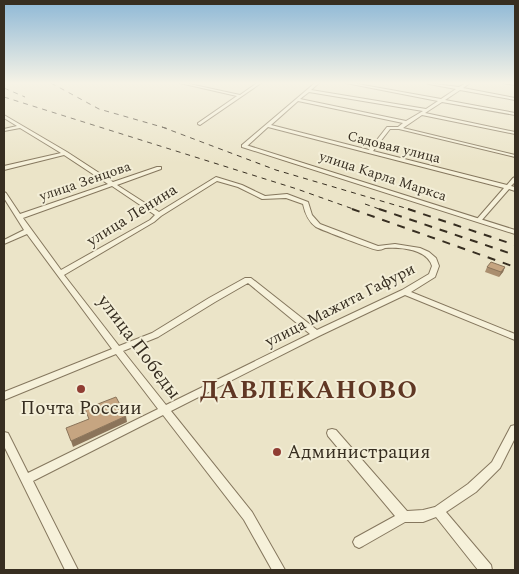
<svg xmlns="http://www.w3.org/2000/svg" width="519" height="574" viewBox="0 0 519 574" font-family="Spectral,serif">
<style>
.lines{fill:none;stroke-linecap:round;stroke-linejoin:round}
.minor-casing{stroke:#85775e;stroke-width:2}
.tertiary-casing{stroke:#85775e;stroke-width:2}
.minor{fill:#f6f1da;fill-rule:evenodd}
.tertiary{fill:#f6f1da;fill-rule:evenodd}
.rail-far1{stroke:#372e21;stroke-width:1;stroke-dasharray:5 5;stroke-linecap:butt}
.rail{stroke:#372e21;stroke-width:2;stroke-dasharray:8 8;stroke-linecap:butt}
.wall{fill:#aa8e6f}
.shaded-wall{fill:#8b745a}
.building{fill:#c6a581;stroke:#8b745a}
.poi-dot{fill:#903d33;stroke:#f3eed7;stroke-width:2}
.labels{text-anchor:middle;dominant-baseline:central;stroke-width:4;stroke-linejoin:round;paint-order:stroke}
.far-street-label{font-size:14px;fill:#372e21;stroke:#f3eed7}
.street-label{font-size:16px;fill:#372e21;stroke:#f3eed7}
.near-street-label{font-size:19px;fill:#372e21;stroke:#f3eed7}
.near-poi-label{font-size:19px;fill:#372e21;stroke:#f3eed7}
.near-district-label{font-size:25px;font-weight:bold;letter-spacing:1px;fill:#603724;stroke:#f3eed7}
</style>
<rect width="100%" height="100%" fill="#ebe4c8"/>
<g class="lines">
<defs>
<path id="minor" d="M180,83h5l55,12 17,-12h4l-61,42 -2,-1v-1l39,-27z
M315,83h4l-8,7 115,19 12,-8 -92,-18h6l89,16 15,-10 -27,-5 -2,-1 32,4 7,-4h4l-7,5 52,10v2l-55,-10 -15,10 70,13v2l-73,-13 -17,11 90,19v2l-93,-19 -19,13 112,27v2l-116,-28h-9l-17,22 134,34 6,-7 2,-1v5l-4,4 4,1v4l-6,-2 -28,32 -2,1 -3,-2 1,-1 27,-31 -236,-61 -22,20h-4v-2zM309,92l114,19 -17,10 -106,-22zM298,101l105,22 -5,4h-11l-18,23 -98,-25z
M503,83h12v2z
M4,115l63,37 46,30 44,-15h4v2l-44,16 42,27 57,-35 26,8 23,11 22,-2 21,8 4,13 8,9 58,22 17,-2 25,4 9,4 7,6 3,8 -4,11 -24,15 104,42v6l-110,-45 -86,41 -148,75 81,101 33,58h-13l-28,-50 -81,-105 -130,66 45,89h-13l-61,-124v-14l4,1 20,40 130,-64 -42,-55 -112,46v-8l108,-43 -85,-115 -23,10v-4l20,-10 -20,-32v-6l2,1 14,21 88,-30 -44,-29 -60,15v-4l57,-13 -41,-25 -16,3v-2l13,-3 -13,-8zM217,181l21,6 24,12 24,-1 17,6c2,9 5,17 13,23 6,3 57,23 62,23 2,0 5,-1 7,-2 16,-1 42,1 47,18l-3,8 -27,16 -85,40 -66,-52h-6l-36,20 -57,35 -33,13 -55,-71 90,-53 7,-6zM112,186l43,29 -5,5 -89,50 -38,-52zM248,283l62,51 -144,71 -43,-54 35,-14 57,-35z
M515,425v13l-15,30 -24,24 -30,20 45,53 1,5h-14l-42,-53 -13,5h-18l-42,24 -4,2 -4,-2 -2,-4 2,-4 40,-22 -67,-80 -1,-3 1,-3 4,-1 4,1 71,81 16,-1 12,-3 33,-23 24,-22 19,-36z"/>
<path id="tertiary" d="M242,145h4l269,85v4l-273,-87z"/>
</defs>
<use href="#minor" class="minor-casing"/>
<use href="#tertiary" class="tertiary-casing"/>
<use href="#minor" class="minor"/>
<use href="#tertiary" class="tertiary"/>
<path class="rail-far1" d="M51,83l48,26 70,20
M4,88l21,9
M4,97l293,92 59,21
M162,127l114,43 136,40
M365,204l17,6"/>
<path class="rail" d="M352,209l163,58
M379,209l136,46
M408,209l107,36"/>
</g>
<path class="wall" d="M487,267h18l-2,5 -4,5 -14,-5z"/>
<path class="shaded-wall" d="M505,267l-2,5 -4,5 2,-5z
M126,416l1,6 -54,25 -2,-6z"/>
<path class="building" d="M491,262l14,5 -4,5 -14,-5z
M116,397l10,19 -55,25 -5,-13 23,-9 -4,-10z"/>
<linearGradient id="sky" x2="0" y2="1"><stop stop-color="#8eb8d6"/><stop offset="0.51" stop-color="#f6f3e6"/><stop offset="1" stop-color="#f6f3e6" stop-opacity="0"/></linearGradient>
<rect width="519" height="163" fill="url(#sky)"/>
<g class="poi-dot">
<circle cx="81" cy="389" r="5"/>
<circle cx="277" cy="452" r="5"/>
</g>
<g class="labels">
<g class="far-street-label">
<text transform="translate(394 147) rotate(14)">Садовая улица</text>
<text transform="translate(383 176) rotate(18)">улица Карла Маркса</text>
<text transform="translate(85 181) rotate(-19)">улица Зенцова</text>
</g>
<g class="street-label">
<text transform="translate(132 215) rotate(-32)">улица Ленина</text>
<text transform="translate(340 305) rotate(-27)">улица Мажита Гафури</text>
</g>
<g class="near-street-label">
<text transform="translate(139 347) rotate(53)">улица Победы</text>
</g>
<g class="near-poi-label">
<text x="81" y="408">Почта России</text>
<text x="287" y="452" text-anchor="start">Администрация</text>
</g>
<g class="near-district-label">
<text x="309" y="391">ДАВЛЕКАНОВО</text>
</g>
</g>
<rect width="519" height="574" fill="none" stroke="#372e21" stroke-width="10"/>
</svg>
